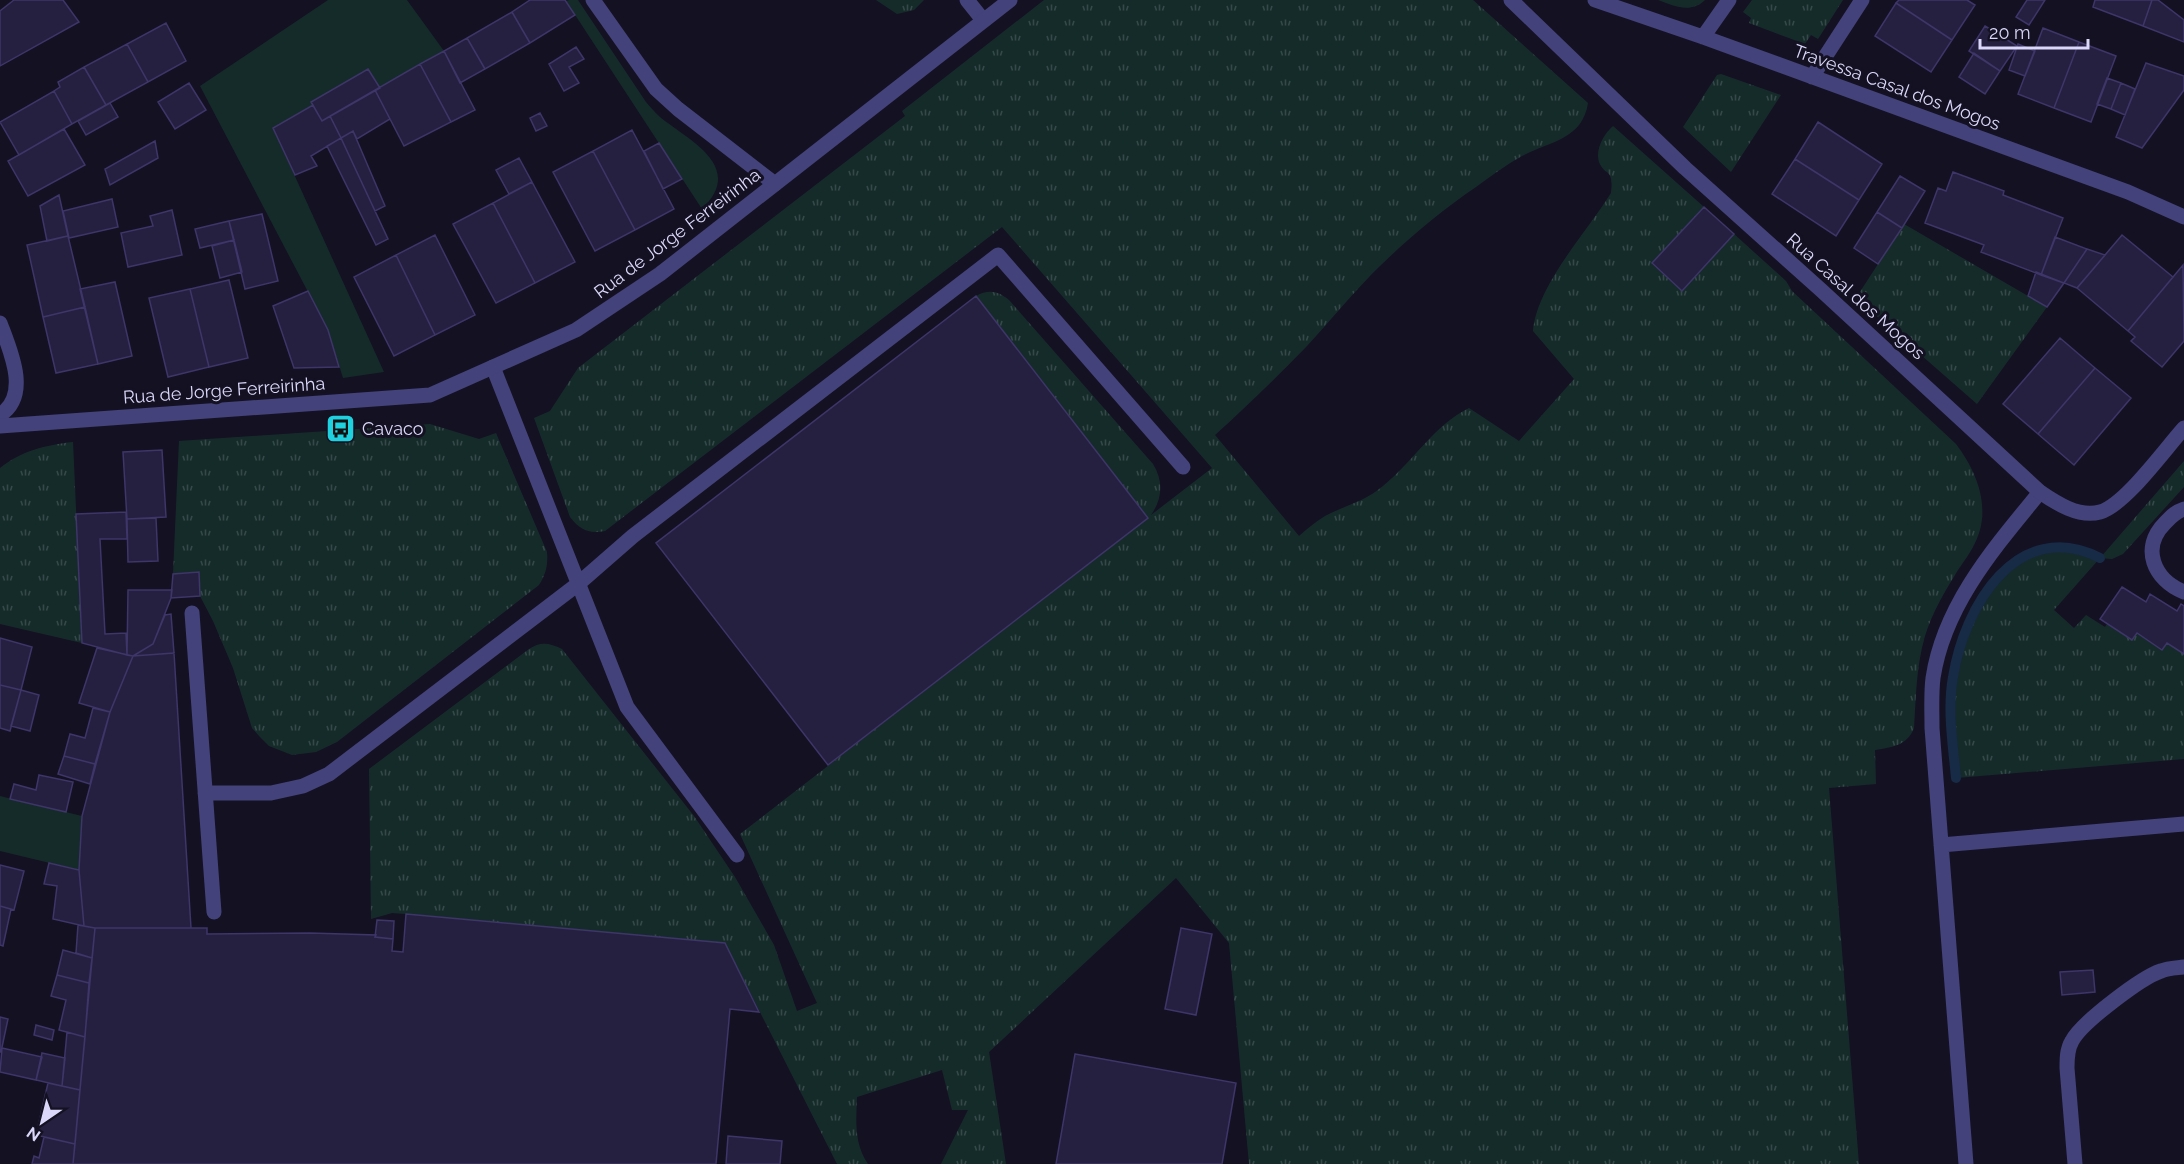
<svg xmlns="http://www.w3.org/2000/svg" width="2184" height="1164" viewBox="0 0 2184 1164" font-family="Raleway,sans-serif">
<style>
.grass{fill:url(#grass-tufts)}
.garden{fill:#152b2a}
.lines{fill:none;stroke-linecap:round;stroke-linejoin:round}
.stream{stroke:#172a46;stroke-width:10}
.building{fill:#252040;stroke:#3e3569;stroke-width:1.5}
.service{stroke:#43427b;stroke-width:15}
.minor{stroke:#43427b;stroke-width:15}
.tertiary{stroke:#43427b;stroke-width:15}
.labels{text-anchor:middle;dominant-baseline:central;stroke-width:6;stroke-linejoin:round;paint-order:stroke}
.street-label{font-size:18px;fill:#dad7fa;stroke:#141122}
.poi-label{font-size:18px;fill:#dad7fa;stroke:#141122;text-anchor:start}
</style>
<defs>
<pattern id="grass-tufts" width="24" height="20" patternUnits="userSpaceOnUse" patternTransform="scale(1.5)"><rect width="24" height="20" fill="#152b2a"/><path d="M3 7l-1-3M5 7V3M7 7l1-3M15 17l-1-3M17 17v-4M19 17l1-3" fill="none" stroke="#36494a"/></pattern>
</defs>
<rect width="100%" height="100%" fill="#141122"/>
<path class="grass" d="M876,0h48l-10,10 -17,4z
M1044,0h429l115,103c-6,37 -38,38 -66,53 -16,9 -31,20 -46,31 -34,23 -65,49 -95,78 -26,25 -49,54 -74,81 -30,31 -60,60 -92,89l84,101c8,-7 16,-14 26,-20 19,-10 41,-15 58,-30 30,-24 51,-61 86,-78l50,33 55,-62 -41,-48c4,-46 54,-99 78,-138 3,-26 -6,-16 -12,-31 -4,-13 5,-28 14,-36l91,81 -52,57 30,27 52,-57 52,47 6,10 164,153c21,28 36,64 19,99 -4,9 -11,18 -17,27 -13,21 -26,43 -33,66 -9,31 -9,61 -11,92 -7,18 -22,19 -39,22l1,34 -47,4 30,376h-610l-20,-221 -53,-65 -187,174 17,112h-65l27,-54h-16l-10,-40 -85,27c-1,24 -3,47 11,67h-31l-112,-221 -319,-29 -14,-1 -21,6 -2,-150 160,-120c12,-8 20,-6 33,0l132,167 41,61 39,68 23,66 20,-8 -77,-169 408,-316 -172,-222c13,-7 22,-5 33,4l144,164c11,18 9,35 -2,51l61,-47 -210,-241 -397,304c-16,3 -25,-1 -35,-14l-36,-99 16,-7 28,-43 327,-252 -3,-5z
M1658,0h47c-15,14 -30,6 -47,0z
M1752,0h91l-25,39 -7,-4 -6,9 -56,-21 2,-5 -8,-6z
M1721,74l60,21 -50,77 -48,-45 34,-52z
M1904,224l143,83 -70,97 -121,-106z
M430,424l49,15 17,-6 51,119c1,13 -1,22 -8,33l-202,157 -21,10 -24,3 -23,-9 -9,-9 -8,-9 -19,-60 -20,-47 -13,-25 -1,-23 -26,1 6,-133z
M73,442l9,201 -82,-19v-156c21,-17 46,-23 73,-26z
M2184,461v26l-61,67 -11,5 -12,-1 -46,52 20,18 12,-13 19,12 2,-3 25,16 5,-7 24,16 6,-6 17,11v105l-228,19c-3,-33 -9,-68 -3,-101 4,-24 13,-46 25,-68 26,-51 65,-78 122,-51z"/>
<path class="garden" d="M328,0h79l37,51 -64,37 -12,-19 -56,33 1,3 -40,23 111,244 -41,6 -15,-48 -128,-244z
M569,0h9l68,102c6,7 12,14 19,19 31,23 78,48 37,88l-136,-208z
M0,796l82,20 -3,54 -79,-19z"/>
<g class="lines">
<path class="stream" d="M1956,778c-3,-33 -9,-68 -3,-101 11,-70 64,-161 147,-119"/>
</g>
<path class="building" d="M14,0h49l16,22 -79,44v-55z
M530,0h35l10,15 -45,28 -18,-31z
M1899,0h68l8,5 -23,35 -56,-37z
M2027,0h18l-16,25 -13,-8z
M2095,0h57l-9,26 -50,-19z
M2152,0h6l26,20v22l-41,-16z
M1896,3l56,37 -21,32 -56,-36z
M512,12l18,31 -45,26 -18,-31z
M166,23l20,38 -38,21 -21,-38z
M1985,26l32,20 -17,25 -31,-20z
M2043,28l36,14 -25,66 -36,-14z
M467,38l18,31 -25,14 -16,-32z
M2079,42l37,14 -25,66 -37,-14z
M127,44l21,38 -42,23 -22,-38z
M2018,44l17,7 -10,25 -16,-6z
M576,47l8,12 -15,8 10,16 -15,8 -15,-27z
M444,51l31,59 -24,12 -31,-58z
M1974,53l26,18 -15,23 -26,-17z
M2146,63l38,13v14l-42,58 -26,-11z
M420,64l31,58 -47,24 -29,-56z
M84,67l22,38 -34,19 -18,-33 6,-4 -2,-5z
M368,69l12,19 -58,33 -11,-19z
M2107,78l14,5 -10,26 -14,-5z
M189,83l17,27 -31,19 -17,-27z
M2121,83l14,6 -10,26 -14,-6z
M375,90l15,29 -33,20 -4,-8 -12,7 -11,-22z
M54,91l18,33 -53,31 -19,-33z
M110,103l8,14 -32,18 -8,-14z
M313,105l9,16 8,-5 11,22 -30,18 6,10 -22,9 -22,-47z
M540,113l7,13 -11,5 -6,-13z
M1818,122l64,42 -23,36 -64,-41z
M64,129l21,36 -57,31 -20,-35z
M632,130l42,79 -39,21 -42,-79z
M353,131l32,75 -10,5 -34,-73z
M341,138l47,101 -12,6 -49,-99z
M155,141l3,17 -48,27 -5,-16z
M659,143l23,36 -19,10 -19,-38z
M593,151l42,79 -40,21 -42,-79z
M519,158l13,24 -23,12 -13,-24z
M1795,159l64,41 -23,36 -64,-42z
M1953,172l51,19 -1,4 60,23 -22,57 -60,-23 3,-7 -59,-22 13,-35 8,3z
M1900,176l25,15 -23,37 -25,-16z
M532,182l43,80 -40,21 -42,-80z
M59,195l9,41 -21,5 -7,-35z
M112,199l6,28 -49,11 -6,-27z
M493,203l42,80 -39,20 -43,-79z
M1704,207l30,27 -52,57 -30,-28z
M172,210l10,45 -54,12 -7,-34 32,-7 -3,-10z
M1877,212l25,16 -24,36 -24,-16z
M262,214l16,67 -33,8 -16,-68z
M229,221l5,19 -34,8 -5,-19z
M435,235l40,80 -40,20 -39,-80z
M2122,235l51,42 -45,54 -51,-43z
M68,236l17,71 -42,10 -16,-72z
M2055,237l32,12 -23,34 -23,-8z
M234,240l8,32 -22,6 -8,-32z
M2087,249l18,6 -28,33 -13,-5z
M396,255l39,80 -41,21 -40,-79z
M2183,265l1,76 -22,26 -31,-26 4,-4 -7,-6z
M2036,272l28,11 -17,24 -19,-11z
M229,280l19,78 -39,9 -19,-78z
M115,282l17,74 -34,8 -18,-75z
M190,289l19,78 -41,10 -19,-79z
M308,291l20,39 11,37 -45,1 -21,-62z
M976,296l172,222 -320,247 -172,-222z
M85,307l13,57 -42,9 -13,-56z
M2060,338l35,30 -57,66 -35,-30z
M2095,368l36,30 -57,67 -36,-31z
M162,450l4,67 -39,2 -4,-67z
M126,512l1,27h-27l5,95 21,-1 1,22 -45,-12 -6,-129z
M156,518l2,43 -30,1 -1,-43z
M199,572l1,24 -29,2 2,-24z
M2122,587l24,15 4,-8 27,17 4,-7 3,2v48l-17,-11 -5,7 -25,-17 -5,7 -32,-21z
M128,590h44l-1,8 -18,46 -20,12 -6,-1z
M171,614l3,39 -41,3 20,-12 12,-29z
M0,638l32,9 -11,43 -21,-5z
M97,648l36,8 -23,56 -31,-9z
M174,653l17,275h-96l-11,-2 -5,-56 3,-54 28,-104 23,-56z
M0,685l21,5 -11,41 -10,-3z
M21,690l18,5 -9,36 -19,-5z
M93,708l17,4 -15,52 -31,-8 6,-22 15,4z
M64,756l31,8 -5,20 -32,-10z
M39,775l34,7 -7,30 -56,-13 4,-15 22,6z
M49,863l30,7 5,56 -31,-7 4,-33 -13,-2z
M0,865l24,6 -10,39 -14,-4z
M0,906l11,3 -8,37 -3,-1z
M406,914l319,29 34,69 -29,-3 -14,155h-643l22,-236h112v6l103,-1 66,2 -1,2 18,2 -1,12 11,1z
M377,920l17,1 -1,18 -18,-2z
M78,925l17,3 -3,30 -16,-5z
M1181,928l31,6 -16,81 -31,-6z
M63,950l29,8 -3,25 -32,-8z
M2093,970l2,22 -33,3 -2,-23z
M57,975l32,8 -4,54 -26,-7 7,-30 -15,-4z
M0,1017l8,2 -7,33h-1z
M36,1025l18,5 -2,10 -18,-5z
M67,1032l18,5 -5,53 -18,-4z
M2,1048l40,9 -6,23 -36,-8z
M42,1053l23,5 -3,28 -26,-6z
M1075,1054l161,29 -14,81h-166z
M48,1083l32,7 -5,54 -39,-9z
M728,1136l54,5 -2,23h-54z
M44,1137l31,7 -2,20h-41l2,-8 5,2z"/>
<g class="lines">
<path class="service" d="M593,0l63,89 22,20 97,75
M967,0l16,20
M493,367l134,340 110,148
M2184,509c-9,3 -13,8 -19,14 -25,25 -11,57 19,69
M192,613l22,299
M205,793h66l32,-7 26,-12 249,-190 55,-48 365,-281 185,212
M1941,845l243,-21
M1966,1164l-34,-436c0,-17 -1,-34 1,-50 11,-73 62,-131 107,-186
M2075,1164l-8,-96c0,-9 0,-19 5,-27 9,-18 70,-64 89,-70 7,-3 15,-3 23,-4"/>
<path class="minor" d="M1511,0l174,168 136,122 219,202c16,11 39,26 60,20 25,-7 65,-63 84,-84
M1595,0l108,37 425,155 56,25
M1703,37l26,-37
M1812,77l50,-77
M0,323c10,27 31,72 0,92"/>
<path class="tertiary" d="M0,426l430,-31 146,-65 84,-56 350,-274"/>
</g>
<defs>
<symbol id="bus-square" viewBox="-11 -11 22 22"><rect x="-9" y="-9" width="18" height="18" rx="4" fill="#1fd1de" stroke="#141122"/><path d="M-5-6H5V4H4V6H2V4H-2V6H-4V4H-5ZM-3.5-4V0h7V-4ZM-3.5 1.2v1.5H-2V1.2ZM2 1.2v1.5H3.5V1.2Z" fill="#111"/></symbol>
</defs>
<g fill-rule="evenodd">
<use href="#bus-square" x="324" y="412" width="33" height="33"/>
</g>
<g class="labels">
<g class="street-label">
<text transform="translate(1897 87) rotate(20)">Travessa Casal dos Mogos</text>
<text transform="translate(677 233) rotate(-37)">Rua de Jorge Ferreirinha</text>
<text transform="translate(1856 296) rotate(42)">Rua Casal dos Mogos</text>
<text transform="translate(224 390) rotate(-4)">Rua de Jorge Ferreirinha</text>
</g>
<g class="poi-label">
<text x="362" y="428">Cavaco</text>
</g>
</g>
<g transform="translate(42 1122) rotate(215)" stroke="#141122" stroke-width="4.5" paint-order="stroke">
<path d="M0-4.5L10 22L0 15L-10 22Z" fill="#dad7fa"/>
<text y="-9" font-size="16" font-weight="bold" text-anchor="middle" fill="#dad7fa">N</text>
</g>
<path d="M1980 39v9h108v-9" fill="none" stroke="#dad7fa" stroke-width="3"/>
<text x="1989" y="39" font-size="18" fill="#dad7fa" stroke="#141122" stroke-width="4.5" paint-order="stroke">20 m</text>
</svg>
